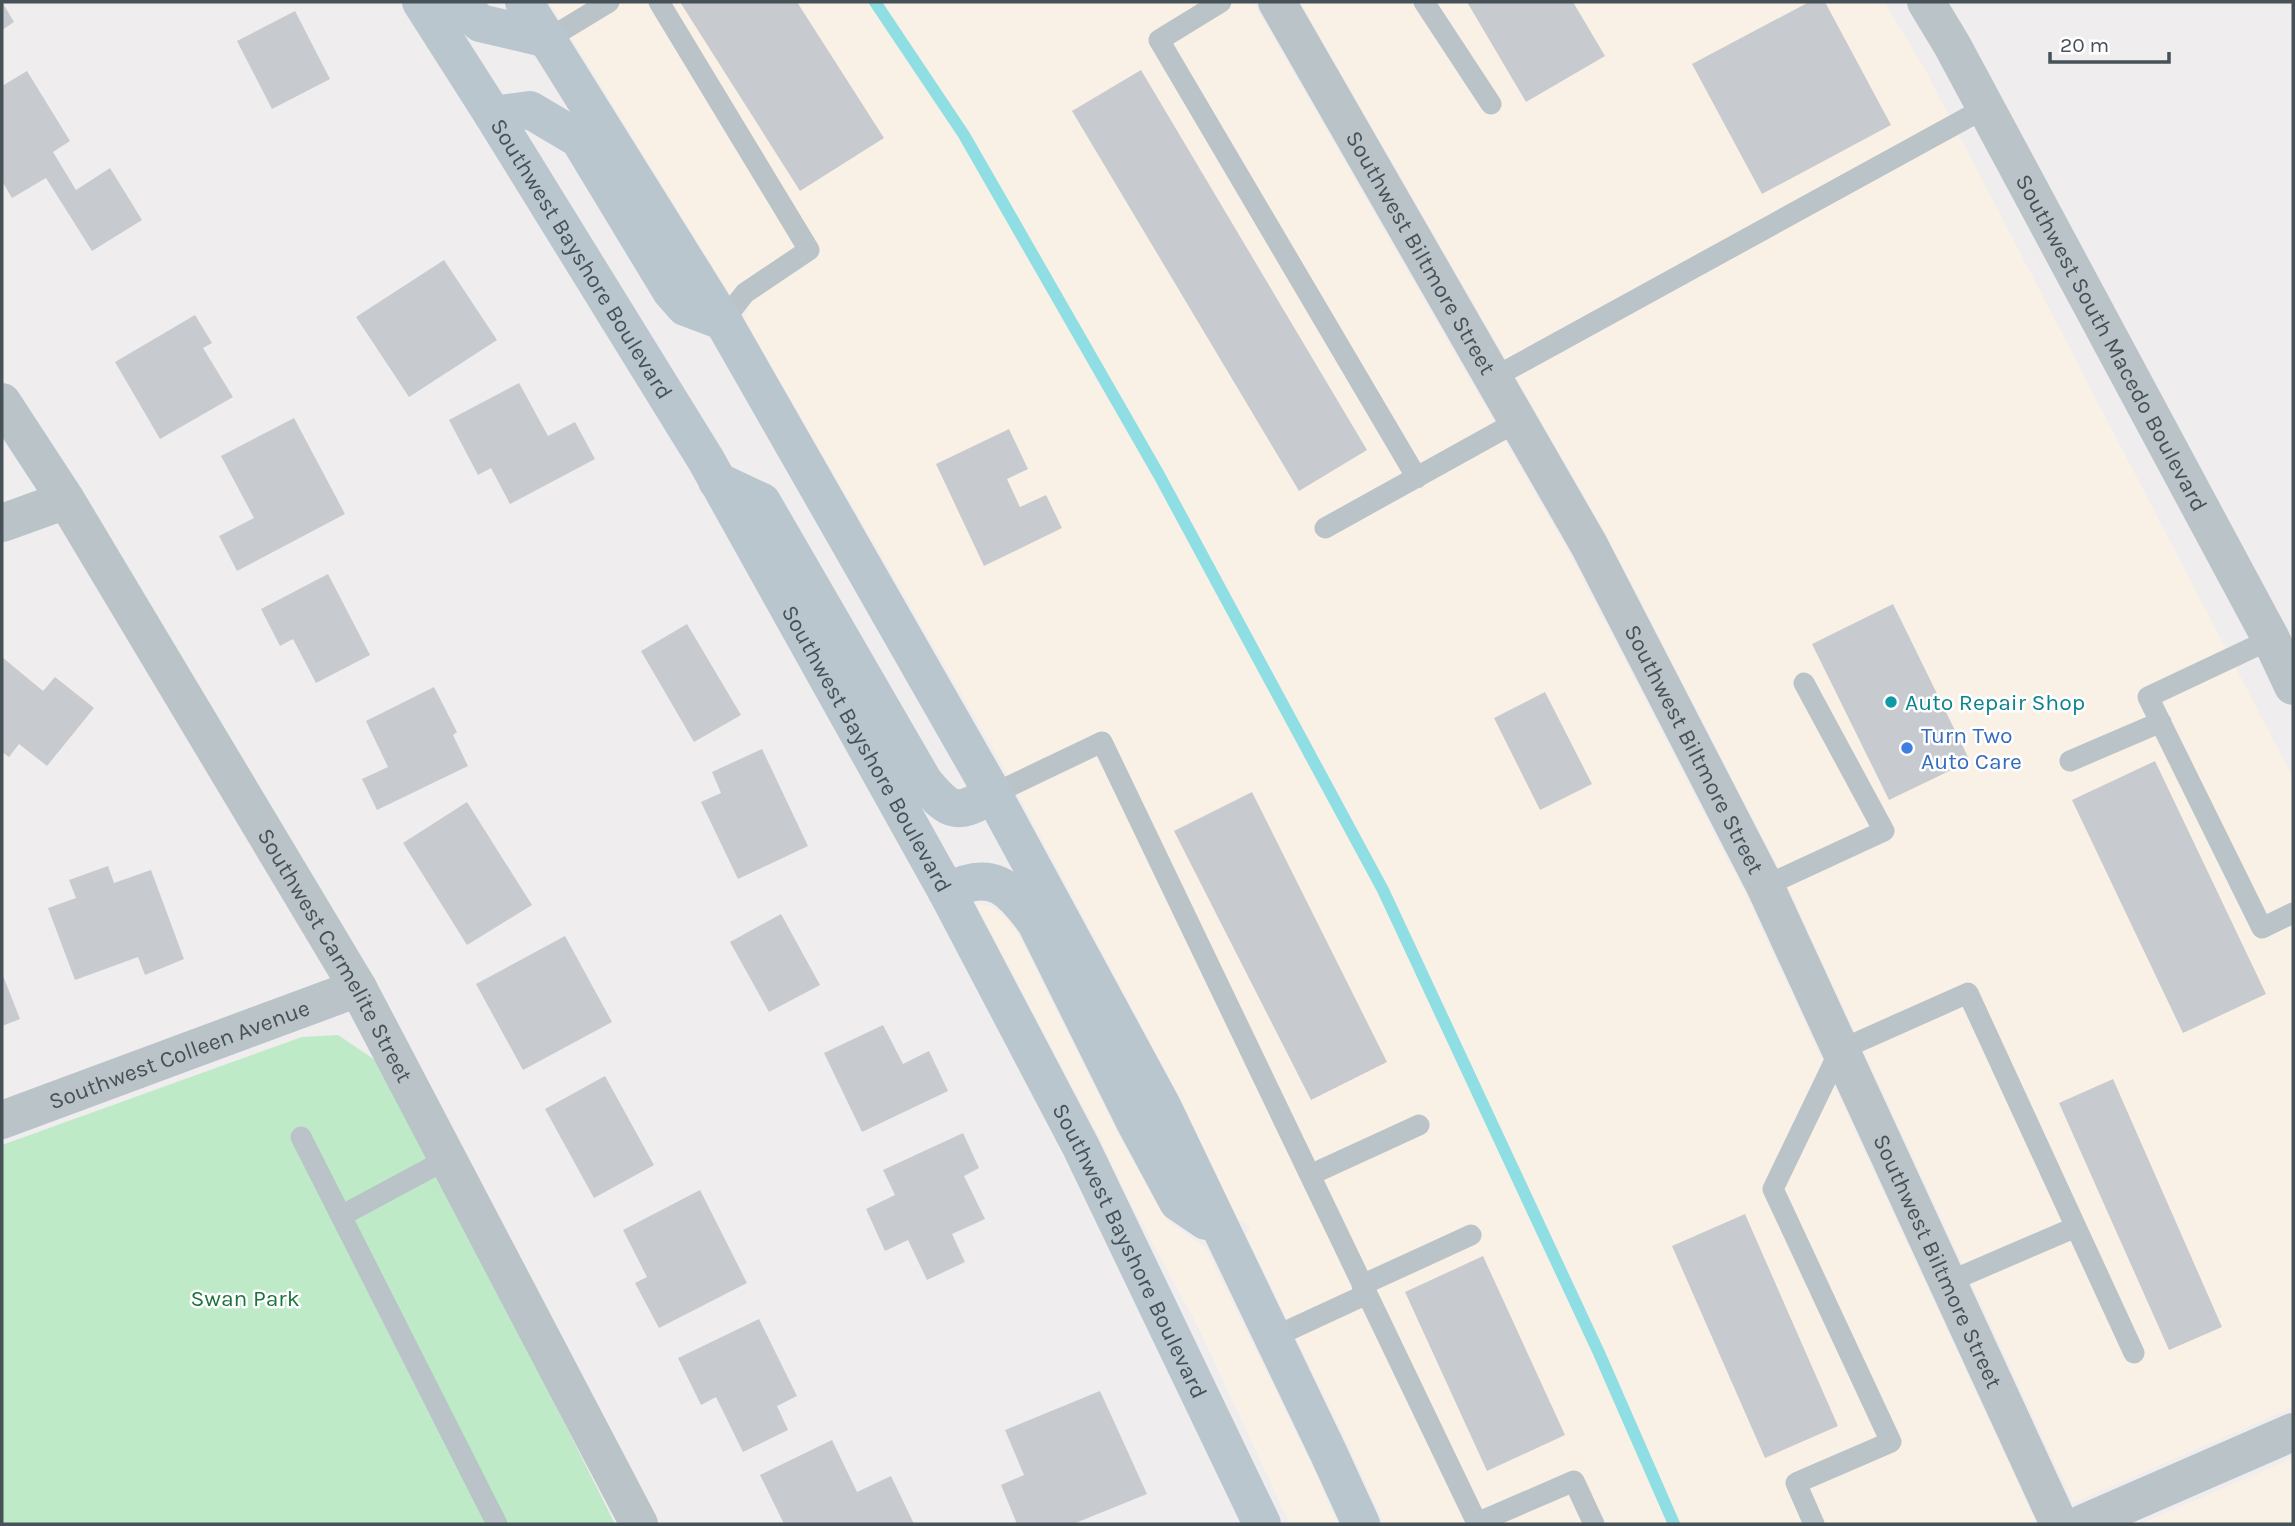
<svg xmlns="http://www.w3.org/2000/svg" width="2295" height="1526" viewBox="0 0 2295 1526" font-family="Karla,sans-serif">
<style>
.commercial{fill:#faf1e6}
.green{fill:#beeac8}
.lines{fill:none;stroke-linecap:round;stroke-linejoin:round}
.stream{stroke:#8edee3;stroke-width:12}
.building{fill:#c7cbcf}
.service{stroke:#b9c3c8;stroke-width:21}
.minor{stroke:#b9c3c8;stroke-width:38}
.secondary{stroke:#bac6cd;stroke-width:38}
.culture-dot{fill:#0f9aa8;stroke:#fff;stroke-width:2.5}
.shop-dot{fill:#3f7fe0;stroke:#fff;stroke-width:2.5}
.labels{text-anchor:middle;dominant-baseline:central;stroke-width:5;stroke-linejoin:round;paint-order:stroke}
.street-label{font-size:23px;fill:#475258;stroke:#fff}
.culture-label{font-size:23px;fill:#0d838f;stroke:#fff;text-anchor:start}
.shop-label{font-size:23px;fill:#366cbe;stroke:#fff;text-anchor:start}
.park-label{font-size:23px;fill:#1e733c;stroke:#fff}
</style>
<rect width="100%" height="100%" fill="#efeded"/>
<path class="commercial" d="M549,2h704l318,554 175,339 289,625 -11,4h-640l-37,-81 -101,-208 4,-8 -13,-9 -58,-122 -178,-333 -256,-443 3,-12 -13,-5z
M1300,2h584l38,62 371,714v629l-220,96 -290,-626 -177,-343z
M976,904l15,2 16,13 12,16 99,199 43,78 7,9 38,27 104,213 28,63h-48l-92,-197 -70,-129 -29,-61z
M2293,1458v66h-153z"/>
<path class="green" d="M338,1035l37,25 100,184 140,280h-613v-379l300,-108z"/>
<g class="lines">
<path class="stream" d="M875,2l89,133 195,340 224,415 216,463 75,171"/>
</g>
<path class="building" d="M2,2l12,20 -12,8z
M680,2h117l87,136 -84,53z
M1467,2h106l32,54 -79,46z
M1809,2h16l66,123 -129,69 -70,-130z
M295,11l35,68 -58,30 -35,-68z
M1141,70l226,380 -68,41 -227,-380z
M27,71l43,70 -17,11 23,38 34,-22 32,52 -50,31 -46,-73 -34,20 -10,-17v-95z
M444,260l53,80 -88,57 -53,-80z
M195,315l17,28 -9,5 30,49 -73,42 -45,-77z
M519,383l29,53 27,-14 20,37 -85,45 -19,-36 -13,7 -29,-55z
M294,418l51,96 -108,57 -18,-35 35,-18 -33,-62z
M1009,429l19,40 -21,10 13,28 26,-12 16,33 -78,38 -48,-102z
M328,574l42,81 -54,28 -23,-44 -13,7 -19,-37z
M1893,604l77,157 -81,39 -77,-156z
M687,624l54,91 -47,27 -53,-91z
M2,657l41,34 12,-14 39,31 -47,58 -28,-22 -10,13 -7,-5z
M434,687l23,45 -4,3 15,31 -91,44 -15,-31 26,-12 -22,-46z
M1545,692l47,92 -52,26 -46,-92z
M762,749l46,97 -70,33 -37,-77 20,-9 -9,-21z
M2155,761l111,233 -83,39 -111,-233z
M1252,792l135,270 -76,38 -137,-269z
M467,802l65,103 -65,40 -64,-102z
M108,866l6,17 37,-13 33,89 -39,16 -7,-18 -63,23 -27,-72 28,-10 -7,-18z
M781,914l39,71 -51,27 -39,-70z
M565,936l47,86 -89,48 -47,-86z
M2,973l18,46 -18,7z
M883,1025l20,39 26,-13 19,40 -86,41 -38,-79z
M605,1076l49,89 -60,33 -49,-89z
M2113,1079l109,248 -53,23 -110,-247z
M963,1133l16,35 -15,8 21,43 -33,15 13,28 -38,18 -19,-40 -23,11 -19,-42 29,-14 -12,-25z
M700,1190l47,93 -88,45 -24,-45 12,-6 -24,-47z
M1745,1214l93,212 -73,32 -93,-212z
M1483,1256l82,179 -78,36 -82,-179z
M759,1319l38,77 -20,10 11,24 -45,22 -27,-55 -15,8 -23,-47z
M1100,1391l47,103 -74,30h-56l-16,-39 23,-10 -19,-45z
M832,1440l25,52 34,-16 23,48h-130l-24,-49z"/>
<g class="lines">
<path class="service" d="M659,2l150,248 -64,43 -22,28
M1221,2l-62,38 258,438
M1424,2l67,102
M548,39l61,-37
M1493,378l492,-270
M1325,528l193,-107
M2271,639l-123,58 114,231 31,-15
M2070,761l91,-39
M993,794l109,-52 375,781 97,-42 20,43
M1765,886l119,-55 -80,-148
M301,1137l40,79
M447,1159l-106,57 156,308
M1310,1175l109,-50
M1948,1282l128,-55
M1362,1285l109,-50
M1272,1338l95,-44
M1814,1524l-18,-41 95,-41 -118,-253 67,-139 128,-57 166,360"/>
<g class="minor">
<path id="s1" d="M1277,2l312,543 176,341 294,638"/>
<path id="s2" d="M1926,2l26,43 319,594 22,47"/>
<path id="s3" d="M2,402l64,98 292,488 281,536"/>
<path d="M2,523l64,-23"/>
<path id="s4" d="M2,1120l356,-132"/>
<path d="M2082,1524l211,-92"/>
</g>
<g class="secondary">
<path id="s5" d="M421,2l72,113 213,345 241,432 134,255 181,377"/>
<path d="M457,2l23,21 68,16"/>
<path d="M524,2l199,319 270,473 169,312 166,346 33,72"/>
<path d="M493,115l37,-5 49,29 92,152 14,16 32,12"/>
<path d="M717,481l45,21 162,280c27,32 33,33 69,12"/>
<path d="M947,892c44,-24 63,-5 89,31l100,201 42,78 28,19"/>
</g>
</g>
<circle class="culture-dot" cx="1891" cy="702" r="7"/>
<circle class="shop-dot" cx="1907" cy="748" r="7"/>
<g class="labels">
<g class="street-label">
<text stroke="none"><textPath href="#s1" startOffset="289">Southwest Biltmore Street</textPath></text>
<text stroke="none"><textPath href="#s5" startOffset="303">Southwest Bayshore Boulevard</textPath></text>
<text stroke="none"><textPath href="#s2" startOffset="388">Southwest South Macedo Boulevard</textPath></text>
<text stroke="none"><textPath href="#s5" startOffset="870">Southwest Bayshore Boulevard</textPath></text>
<text stroke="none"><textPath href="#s1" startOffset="856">Southwest Biltmore Street</textPath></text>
<text stroke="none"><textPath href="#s3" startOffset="646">Southwest Carmelite Street</textPath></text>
<text stroke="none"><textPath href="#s4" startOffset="189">Southwest Colleen Avenue</textPath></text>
<text stroke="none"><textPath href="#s5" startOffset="1437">Southwest Bayshore Boulevard</textPath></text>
<text stroke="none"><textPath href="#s1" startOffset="1423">Southwest Biltmore Street</textPath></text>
</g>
<g class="culture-label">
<text x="1905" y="702">Auto Repair Shop</text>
</g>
<g class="shop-label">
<text x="1921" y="735">Turn Two<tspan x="1921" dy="26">Auto Care</tspan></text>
</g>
<g class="park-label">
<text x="245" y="1298">Swan Park</text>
</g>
</g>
<rect width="2295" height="1526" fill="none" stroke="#475258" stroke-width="7"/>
<path d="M2050 52v10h119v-10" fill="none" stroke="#475258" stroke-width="3.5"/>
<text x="2060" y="52" font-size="21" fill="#475258" stroke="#ffffff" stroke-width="5" paint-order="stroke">20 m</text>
</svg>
